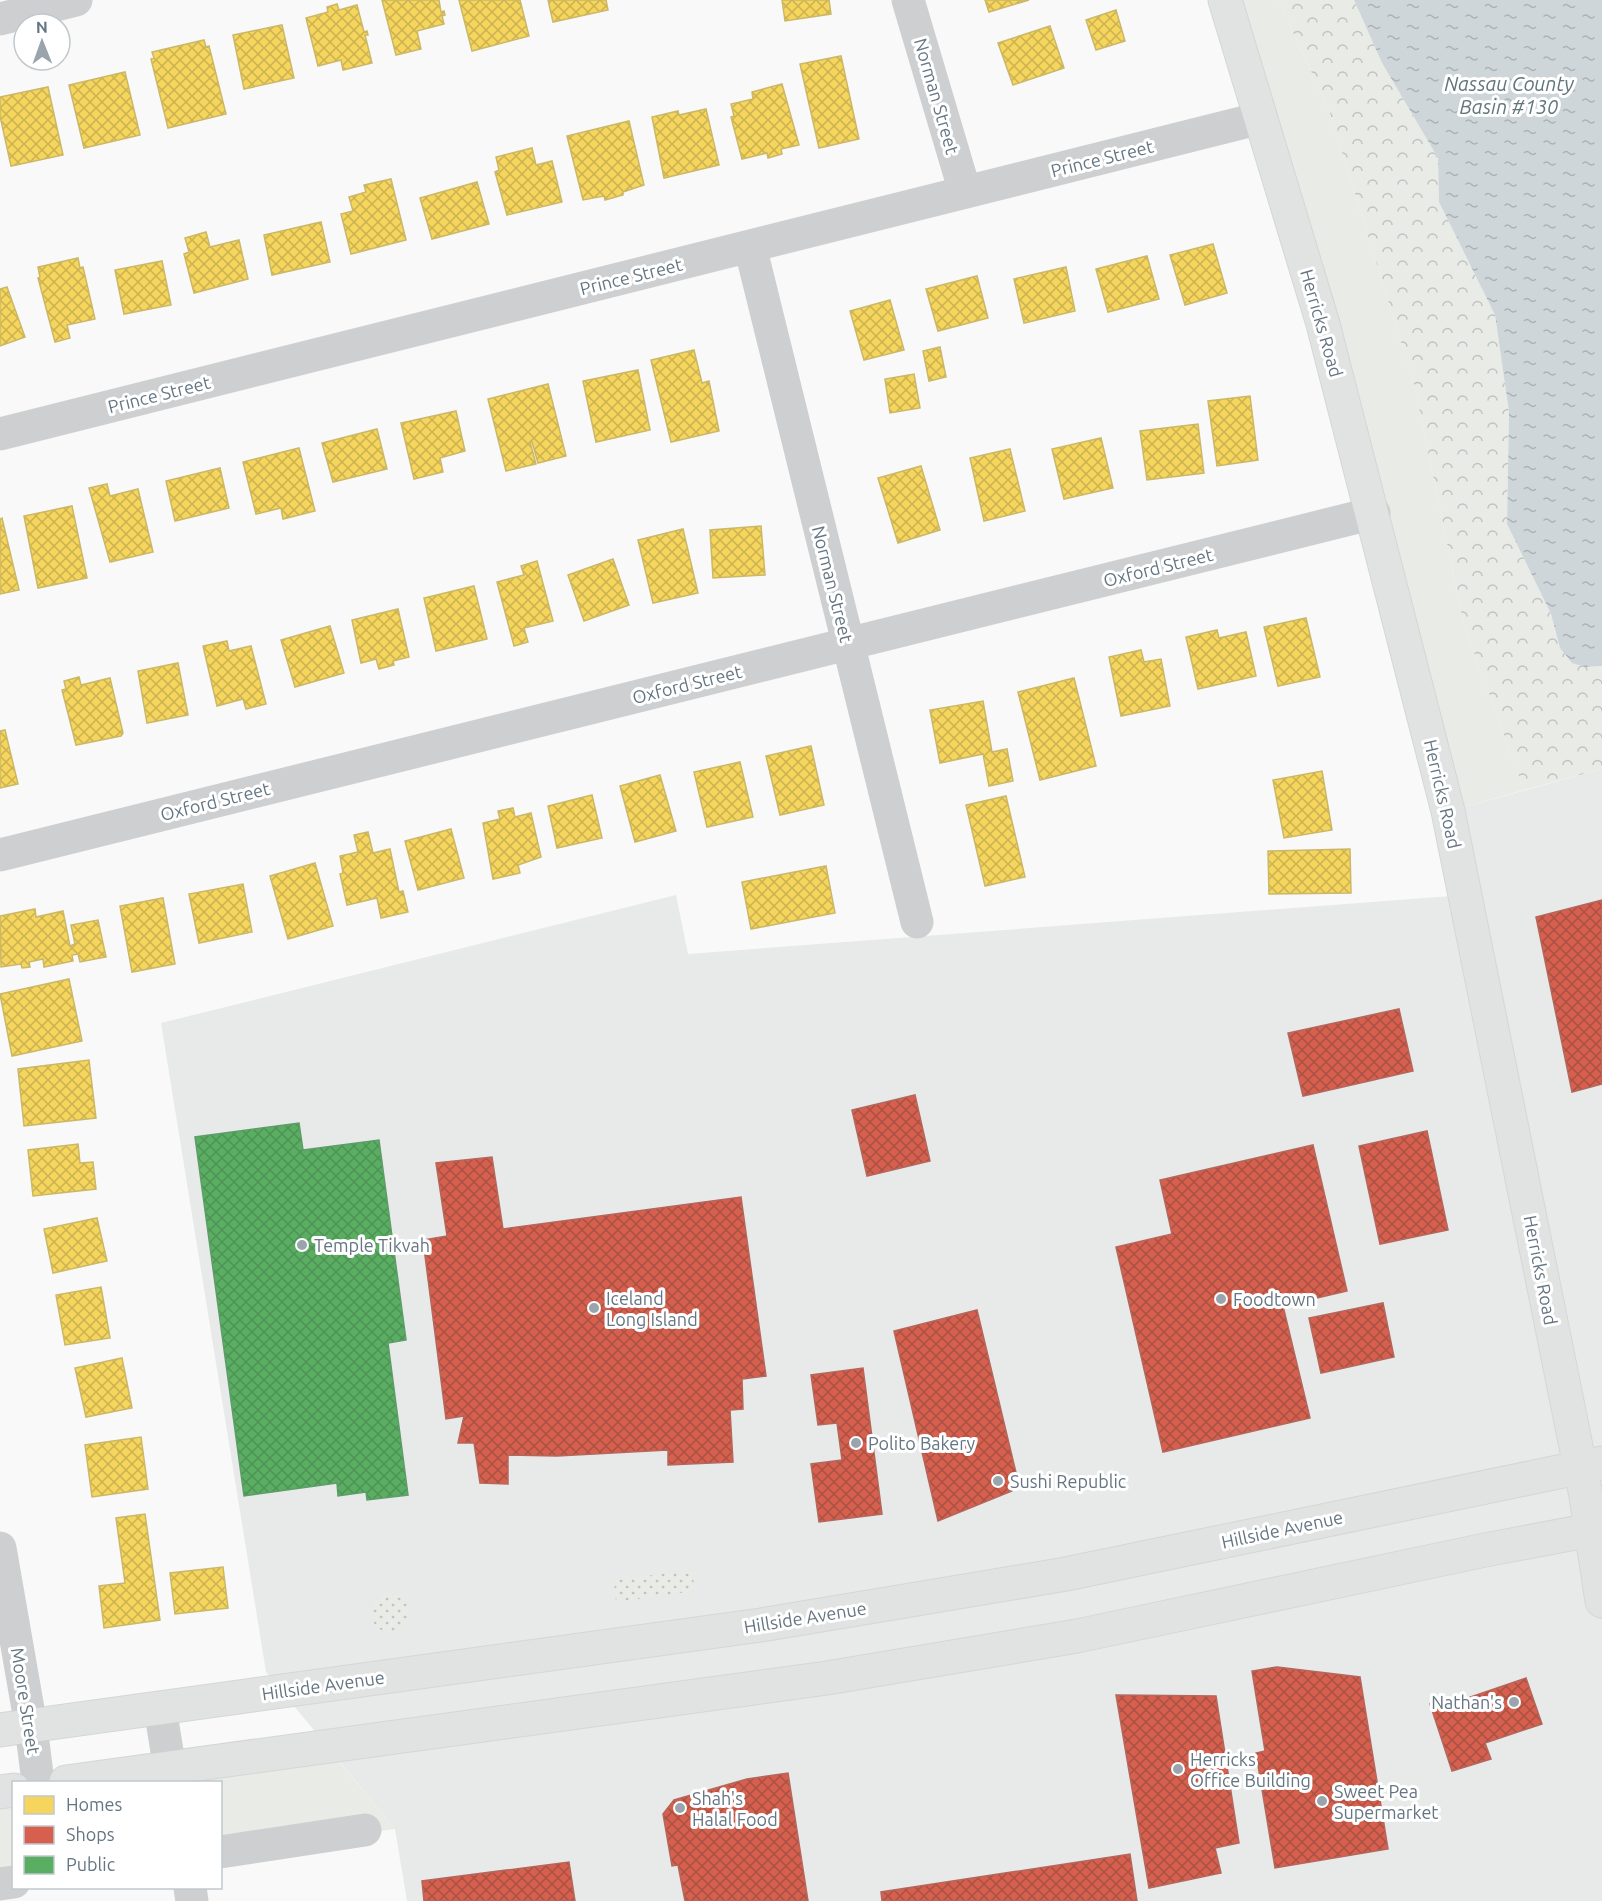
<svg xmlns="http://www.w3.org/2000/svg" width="1602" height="1901" viewBox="0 0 1602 1901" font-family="Ubuntu,sans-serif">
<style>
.built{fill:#e8e9e9}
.grass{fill:#e8ebe6}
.forest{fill:url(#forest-crowns)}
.park{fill:url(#park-dots)}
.water{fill:url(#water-ripples)}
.homes{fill:url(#homes-cross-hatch);stroke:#cab868;stroke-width:1.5}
.shops{fill:url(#shops-cross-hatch);stroke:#b4675d;stroke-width:1.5}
.public{fill:url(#public-cross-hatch);stroke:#5d9d6b;stroke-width:1.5}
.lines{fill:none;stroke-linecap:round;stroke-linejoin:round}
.secondary-casing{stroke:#d5d6d7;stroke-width:35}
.primary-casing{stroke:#d5d6d7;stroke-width:35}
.minor{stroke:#cecfd0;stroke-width:33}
.secondary{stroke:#e1e2e2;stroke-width:33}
.primary{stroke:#e1e2e2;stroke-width:33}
.poi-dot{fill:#99a4ac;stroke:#fff;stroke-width:2}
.labels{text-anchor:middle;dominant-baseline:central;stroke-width:6;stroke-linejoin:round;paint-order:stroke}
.street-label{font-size:18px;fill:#657683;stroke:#fff}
.poi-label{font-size:18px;fill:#657683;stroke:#fff;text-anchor:start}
.water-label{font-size:20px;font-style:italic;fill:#60757c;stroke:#fff}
</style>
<defs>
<pattern id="forest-crowns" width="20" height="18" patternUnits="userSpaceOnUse" patternTransform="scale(1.5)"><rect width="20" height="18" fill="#e8ebe6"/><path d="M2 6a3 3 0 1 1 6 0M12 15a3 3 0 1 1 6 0" fill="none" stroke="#c0c3c0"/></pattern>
<pattern id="park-dots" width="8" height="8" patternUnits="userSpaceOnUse" patternTransform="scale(1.5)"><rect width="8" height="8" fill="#e8ebe6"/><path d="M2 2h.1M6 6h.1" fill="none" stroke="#c0c3c0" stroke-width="1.8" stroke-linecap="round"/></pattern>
<pattern id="water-ripples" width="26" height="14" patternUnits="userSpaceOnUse" patternTransform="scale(1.5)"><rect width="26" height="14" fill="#ced6d9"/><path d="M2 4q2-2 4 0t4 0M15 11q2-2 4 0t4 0" fill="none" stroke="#abb2b5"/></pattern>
<pattern id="homes-cross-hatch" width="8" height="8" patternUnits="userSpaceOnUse" patternTransform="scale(1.5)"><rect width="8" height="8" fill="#f6d55c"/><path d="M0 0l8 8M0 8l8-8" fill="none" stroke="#cbb151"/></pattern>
<pattern id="shops-cross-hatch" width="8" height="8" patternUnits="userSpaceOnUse" patternTransform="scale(1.5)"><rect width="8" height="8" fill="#d6604d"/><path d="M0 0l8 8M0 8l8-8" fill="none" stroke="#a85144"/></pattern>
<pattern id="public-cross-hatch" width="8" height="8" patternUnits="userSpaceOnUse" patternTransform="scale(1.5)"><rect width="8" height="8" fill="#5aae61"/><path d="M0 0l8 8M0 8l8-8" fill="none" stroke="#4e9255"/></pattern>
</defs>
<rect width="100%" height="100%" fill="#f9f9f9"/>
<path class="built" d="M1602,769v1132h-1195l-12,-72 -129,-157 -105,-649 515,-128 12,59 776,-59 -14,-84z"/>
<path class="grass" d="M1225,0h53l51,110 85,274 50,241 60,165 -74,21z
M327,1747l68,82 -174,24 -1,-71h-154z
M13,1790v92l-13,2v-92z"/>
<path class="forest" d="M1278,0h76l28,63 56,95 1,44 56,113 14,97 -2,112 44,90 9,34 26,19 16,-1v103l-78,21 -60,-165 -50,-241 -85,-274z"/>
<path class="park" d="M693,1570l1,21 -78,11 -2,-22z
M371 1613a19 19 0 1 1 38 0a19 19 0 1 1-38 0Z"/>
<path class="water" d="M1354,0h248v666l-16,1 -14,-4 -12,-15 -9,-34 -44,-90 2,-112 -14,-97 -56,-113 -1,-44 -56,-95z"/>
<path class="homes" d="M382,0h57l2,12 3,-1 1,4 -3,1 2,8 -27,7 4,18 -25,6z
M459,0h61l9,36 -57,15z
M548,0h58l2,10 -55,12z
M782,0h47l2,14 -46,7z
M985,0h44l-40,12z
M337,4l2,6 18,-5 7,27 3,-1 1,4h-3l7,28 -29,7 -2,-10 -23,6 -12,-48 22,-6 -1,-5z
M1116,10l9,31 -29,9 -10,-30z
M282,25l12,53 -50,11 -11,-54z
M1050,26l14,42 -51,17 -15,-42z
M204,40l2,7 3,-1 17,68 -58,14 -17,-69 3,-1 -2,-6z
M841,56l18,83 -40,9 -19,-84z
M125,72l15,63 -56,13 -15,-63z
M782,84l17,61 -18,4 1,5 -14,4 -1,-5 -25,6 -11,-42 3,-1 -3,-12 22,-5 -1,-7z
M48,87l15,68 -52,11 -11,-50v-19z
M706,109l13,56 -55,13 -12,-61 26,-6 1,4z
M629,121l15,64 -21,7v3l-18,5 -1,-4 -21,4 -16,-64z
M532,148l4,17 16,-4 10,41 -55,13 -12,-43 4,-2 -3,-13z
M391,179l15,61 -55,14 -10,-40 12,-3 -4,-14 17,-5 -2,-7z
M477,182l12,42 -57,15 -12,-41z
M321,222l9,40 -58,13 -8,-40z
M206,232l4,15 29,-7 9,39 -54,14 -10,-39 5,-2 -4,-14z
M1213,244l14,49 -42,12 -15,-50z
M1147,256l12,43 -51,13 -12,-43z
M78,258l2,10 3,-1 12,52 -28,6 3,13 -15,4 -17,-64 2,-1 -2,-10z
M162,261l9,44 -47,9 -9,-44z
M1066,267l9,44 -51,12 -10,-44z
M977,276l11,42 -50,13 -12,-42z
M7,287l18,50 -25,9v-57z
M890,300l14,50 -40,10 -14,-49z
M940,347l6,30 -17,4 -6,-30z
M694,350l8,33 7,-2 10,50 -48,11 -20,-82z
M638,370l12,60 -54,12 -13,-61z
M914,374l6,34 -30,5 -5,-34z
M548,384l18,72 -28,7 -6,-21h-2l6,22 -30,7 -18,-72z
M1250,396l8,64 -41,6 -9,-65z
M456,411l9,40 -25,7 3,14 -29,7 -13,-56z
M1198,424l6,49 -57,7 -7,-49z
M377,429l10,40 -54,13 -11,-39z
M1101,438l12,50 -49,11 -12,-50z
M299,448l16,63 -32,8 -2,-11 -25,6 -13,-52z
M1010,449l15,62 -41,10 -14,-63z
M921,466l19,64 -42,13 -20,-65z
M220,468l9,40 -54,13 -9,-40z
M107,484l3,12 28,-7 15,63 -43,10 -21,-74z
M72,506l15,72 -49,10 -14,-72z
M2,518l17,72 -19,4v-75z
M761,526l4,49 -52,3 -3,-48z
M683,529l15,64 -45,10 -15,-63z
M613,559l16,46 -45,16 -16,-46z
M537,561l16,60 -29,7 4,14 -14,4 -17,-64 27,-7 -3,-9z
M474,586l13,53 -51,12 -12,-53z
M398,609l11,48 -16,4 1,4 -15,4 -3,-10 -15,4 -9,-43z
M1306,618l14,59 -42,9 -14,-59z
M330,626l14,47 -49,14 -14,-47z
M1217,630l2,8 27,-6 10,44 -58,13 -12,-52z
M227,641l2,10 22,-5 15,58 -20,5 -3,-10 -26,7 -14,-60z
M1141,650l3,12 17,-3 9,47 -49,10 -12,-59z
M178,663l10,52 -41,8 -9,-52z
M79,677l2,8 29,-7 13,55 -2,3 -45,9 -14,-55 4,-1 -2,-8z
M1074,678l22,88 -56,14 -22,-88z
M983,701l9,51 15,-3 6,32 -24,5 -6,-32 -43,9 -10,-53z
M5,730l13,54 -18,4v-57z
M811,746l13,59 -44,10 -14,-59z
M740,762l13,55 -46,10 -13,-55z
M1322,771l10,59 -48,8 -11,-58z
M660,775l16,56 -41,11 -15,-56z
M592,795l10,43 -45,10 -9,-42z
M1006,796l19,81 -40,9 -19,-81z
M513,808l2,9 16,-4 10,44 -23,8 2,8 -27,6 -10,-56 17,-4 -2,-8z
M451,829l13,49 -46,12 -13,-49z
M368,832l5,21 17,-4 9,43 4,-1 5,21 -27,6 -4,-20 -30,7 -7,-31 3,-1 -3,-17 18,-4 -4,-17z
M1350,849l1,44 -82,1 -1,-43z
M315,863l18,63 -45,13 -18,-63z
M826,866l9,47 -84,16 -9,-47z
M243,884l9,48 -53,11 -10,-49z
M163,898l12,66 -43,8 -12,-66z
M35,909l1,8 27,-6 7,35 5,-2 -4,-19 27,-5 8,37 -26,5 -2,-8 -6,1 1,6 -29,6 -1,-8 -14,3 1,5 -8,1 -1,-4 -20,3 -1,-51z
M69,979l13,62 -70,15 -12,-62z
M89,1060l7,58 -72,8 -6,-57z
M78,1144l2,19 13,-1 3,27 -63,7 -5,-46z
M97,1218l10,43 -54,12 -9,-44z
M101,1287l9,51 -45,7 -9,-50z
M122,1358l10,50 -46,9 -11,-49z
M141,1437l7,52 -56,8 -7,-52z
M145,1514l15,106 -56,8 -5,-42 26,-3 -9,-65z
M223,1567l5,41 -53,6 -5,-41z"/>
<path class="shops" d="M1602,900v184l-30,8 -36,-175z
M1399,1009l14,62 -110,25 -15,-63z
M915,1095l15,66 -63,15 -15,-66z
M1427,1131l21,99 -68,14 -21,-98z
M1313,1145l34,146 -64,15 27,112 -147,34 -47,-205 56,-13 -12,-54z
M492,1157l11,72 238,-32 25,179 -24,3 1,30 -13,1 3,52 -65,3v-15l-111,6 -49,-1v29l-28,-1 -6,-40h-16l6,-27 -18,3 -23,-179 24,-4 -11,-73z
M1383,1303l11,54 -73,16 -12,-55z
M977,1310l41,171 -6,10 -74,30 -44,-190z
M863,1368l19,146 -63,8 -8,-58 31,-4 -5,-37 -19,2 -7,-50z
M1277,1667l83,10 28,172 -113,19 -19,-115 9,-2 -13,-80z
M1526,1678l16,46 -57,19 6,16 -39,12 -22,-67 26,-2z
M1116,1695l100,1 23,147 -24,5 6,25 -72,15z
M788,1773l20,128h-123l-7,-36 -6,1 -9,-52 11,-14 73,-21z
M1130,1854l7,47h-255l-1,-9z
M569,1862l6,39h-151l-2,-20z"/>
<path class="public" d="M299,1123l4,27 76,-10 27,200 -18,3 20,152 -41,5 -1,-8 -28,4 -1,-13 -93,13 -49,-359z"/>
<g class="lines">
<defs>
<path id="secondary" d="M1225,0l98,324 125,487 138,685 16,105"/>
<path id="primary" d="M0,1730l761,-105 156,-26 149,-25 536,-111
M66,1782l761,-104 250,-42 408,-86 117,-22
M0,1792l14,-2"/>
</defs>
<use href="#secondary" class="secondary-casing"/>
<use href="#primary" class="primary-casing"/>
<path class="minor" d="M908,0l57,192
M0,19l76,-19
M750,246l167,676
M0,434l1261,-316
M0,855l1374,-342
M0,1548l31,178 7,56
M160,1708l12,74
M220,1852l145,-22
M0,1884l14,-2
M190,1888l2,13"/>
<use href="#secondary" class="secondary"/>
<use href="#primary" class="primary"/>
</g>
<g class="poi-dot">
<circle cx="302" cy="1245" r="6"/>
<circle cx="1221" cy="1299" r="6"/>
<circle cx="594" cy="1308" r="6"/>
<circle cx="856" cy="1443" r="6"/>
<circle cx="998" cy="1481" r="6"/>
<circle cx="1514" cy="1702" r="6"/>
<circle cx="1178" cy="1769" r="6"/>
<circle cx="1322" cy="1801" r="6"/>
<circle cx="680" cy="1808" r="6"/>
</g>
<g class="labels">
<g class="street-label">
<text transform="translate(937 96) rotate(74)">Norman Street</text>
<text transform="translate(1102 158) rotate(-14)">Prince Street</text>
<text transform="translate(631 276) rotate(-14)">Prince Street</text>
<text transform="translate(1322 323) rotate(74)">Herricks Road</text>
<text transform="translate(159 394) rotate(-14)">Prince Street</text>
<text transform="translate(1158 567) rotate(-14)">Oxford Street</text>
<text transform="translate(833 584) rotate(76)">Norman Street</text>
<text transform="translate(687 684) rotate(-14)">Oxford Street</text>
<text transform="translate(1443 794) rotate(77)">Herricks Road</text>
<text transform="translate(215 801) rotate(-14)">Oxford Street</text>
<text transform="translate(1541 1270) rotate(79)">Herricks Road</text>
<text transform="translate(1282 1529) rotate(-12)">Hillside Avenue</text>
<text transform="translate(805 1617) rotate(-9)">Hillside Avenue</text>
<text transform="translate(323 1685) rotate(-8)">Hillside Avenue</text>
<text transform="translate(26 1701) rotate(81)">Moore Street</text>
</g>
<g class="poi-label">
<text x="314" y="1245">Temple Tikvah</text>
<text x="606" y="1298">Iceland<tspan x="606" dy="21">Long Island</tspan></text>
<text x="1233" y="1299">Foodtown</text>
<text x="868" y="1443">Polito Bakery</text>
<text x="1010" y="1481">Sushi Republic</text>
<text x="1502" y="1702" text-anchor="end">Nathan's</text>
<text x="1190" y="1759">Herricks<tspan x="1190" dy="21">Office Building</tspan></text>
<text x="1334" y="1791">Sweet Pea<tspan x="1334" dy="21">Supermarket</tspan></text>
<text x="692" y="1798">Shah's<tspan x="692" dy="21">Halal Food</tspan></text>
</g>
<g class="water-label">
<text x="1509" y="83">Nassau County<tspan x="1509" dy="23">Basin #130</tspan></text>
</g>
</g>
<rect x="12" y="1781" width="210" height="108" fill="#ffffff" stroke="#c1c8cd" stroke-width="1.5"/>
<rect x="24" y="1796" width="30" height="18" fill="#f6d55c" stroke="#c1c8cd" stroke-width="1.5"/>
<text x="66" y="1811" font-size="18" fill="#657683">Homes</text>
<rect x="24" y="1826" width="30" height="18" fill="#d6604d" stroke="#c1c8cd" stroke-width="1.5"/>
<text x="66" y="1841" font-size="18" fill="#657683">Shops</text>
<rect x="24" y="1856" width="30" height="18" fill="#5aae61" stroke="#c1c8cd" stroke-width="1.5"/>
<text x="66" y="1871" font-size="18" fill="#657683">Public</text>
<g transform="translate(42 42) rotate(359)"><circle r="28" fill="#ffffff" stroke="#c1c8cd" stroke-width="1.5"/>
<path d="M0-4.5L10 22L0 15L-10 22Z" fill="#99a4ac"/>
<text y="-9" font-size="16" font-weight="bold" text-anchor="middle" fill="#657683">N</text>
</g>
</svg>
